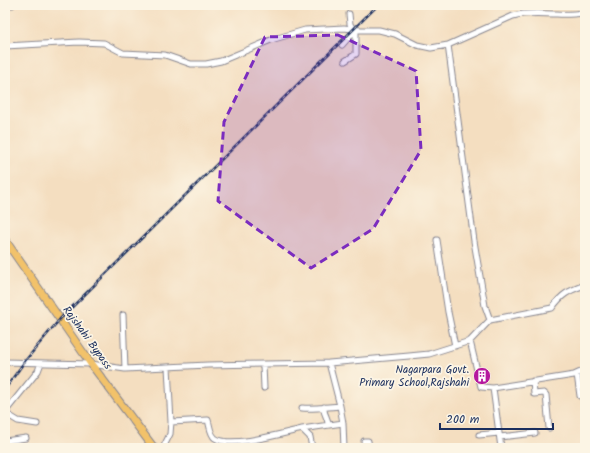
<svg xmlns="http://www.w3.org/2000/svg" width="590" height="453" viewBox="0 0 590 453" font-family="Kalam,sans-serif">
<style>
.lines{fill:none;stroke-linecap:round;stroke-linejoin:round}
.minor-casing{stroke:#88868f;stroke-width:7}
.highway-casing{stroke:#88868f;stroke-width:9}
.minor{stroke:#fff;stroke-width:5}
.highway{stroke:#f2c26a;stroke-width:7}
.rail-casing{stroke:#1b2f5e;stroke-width:2.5}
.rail{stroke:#fcf5e5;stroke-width:1;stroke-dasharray:3;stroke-linecap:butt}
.marked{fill:#7b2cbf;fill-opacity:0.2;stroke:#7b2cbf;stroke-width:3;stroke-dasharray:8 5;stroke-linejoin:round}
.labels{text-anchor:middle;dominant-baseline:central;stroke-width:3.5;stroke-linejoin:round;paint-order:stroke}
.street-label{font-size:11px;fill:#1b2f5e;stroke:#fcf5e5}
.poi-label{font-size:11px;fill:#1b2f5e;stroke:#fcf5e5;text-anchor:end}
</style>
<rect width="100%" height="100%" fill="#fcf5e5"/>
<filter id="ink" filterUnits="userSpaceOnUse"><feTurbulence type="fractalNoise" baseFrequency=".025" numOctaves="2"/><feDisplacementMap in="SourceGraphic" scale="8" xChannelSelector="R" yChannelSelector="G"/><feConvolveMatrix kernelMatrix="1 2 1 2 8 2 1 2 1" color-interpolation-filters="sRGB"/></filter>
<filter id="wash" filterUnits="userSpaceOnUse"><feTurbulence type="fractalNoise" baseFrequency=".012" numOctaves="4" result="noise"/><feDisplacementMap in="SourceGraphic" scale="16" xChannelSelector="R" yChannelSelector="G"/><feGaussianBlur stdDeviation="0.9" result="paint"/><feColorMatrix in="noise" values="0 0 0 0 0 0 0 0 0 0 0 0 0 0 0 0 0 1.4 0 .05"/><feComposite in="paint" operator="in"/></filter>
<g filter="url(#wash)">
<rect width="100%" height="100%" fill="#f4dec0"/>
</g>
<g filter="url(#ink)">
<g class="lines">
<defs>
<path id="minor" d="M5,5h7
M349,14l1,10 3,5
M342,45l14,-16
M448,45l65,-29c15,-4 28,-2 44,-2 9,1 19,0 28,-1
M5,46l74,-4 25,1 19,10 42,2 26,9h15l15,-3 50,-21 34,-10 39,-2 17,2h18l16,4 22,11 14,3 17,-3 26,196 11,65 5,14
M345,61l11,-7v-25
M437,240l11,72 7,34
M123,315l2,54
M470,341l11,46 12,1 8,60
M5,362l86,2 34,5 83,-4 121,-2 80,-7 20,-2 41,-13 20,-21 62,-12c10,-14 16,-17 33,-23
M329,363l11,43 3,17 1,25
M263,365l1,23
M577,374l3,22
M533,381l1,13 10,-1 2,2 3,33
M493,388l81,-13 11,-5
M324,407c-1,7 4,10 4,17
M302,408c13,1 24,-1 38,-2
M5,412l33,-41 3,-8
M5,413l13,8 19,3
M171,422l37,-2c2,6 2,14 7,18 15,11 69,-5 87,-9l8,8 2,11
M302,429l41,-6
M479,435l20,-2
M500,437l35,-4
M5,441l21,-3
M364,441h4l1,7
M163,448l7,-14 1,-12 -3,-55"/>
<path id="highway" d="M5,240l86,124 63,84"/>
</defs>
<use href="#minor" class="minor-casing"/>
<use href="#highway" class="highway-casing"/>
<use href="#minor" class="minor"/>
<use href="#highway" class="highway"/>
<defs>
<path id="rail" d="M5,389l20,-28 35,-42 318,-314"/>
</defs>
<use href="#rail" class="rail-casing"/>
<use href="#rail" class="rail"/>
</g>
</g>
<path class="marked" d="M338,35l78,36 5,79 -48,79 -62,39 -93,-67 6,-79 41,-85z"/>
<defs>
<symbol id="building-disc" viewBox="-11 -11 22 22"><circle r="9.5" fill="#b5179e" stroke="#fcf5e5"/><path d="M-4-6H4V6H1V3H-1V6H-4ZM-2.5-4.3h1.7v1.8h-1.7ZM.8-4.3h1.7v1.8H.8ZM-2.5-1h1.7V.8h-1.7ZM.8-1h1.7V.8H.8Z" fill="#fff"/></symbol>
</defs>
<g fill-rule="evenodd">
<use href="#building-disc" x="472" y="366" width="20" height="20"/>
</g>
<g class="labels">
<g class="street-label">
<text transform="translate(87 338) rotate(54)">Rajshahi Bypass</text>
</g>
<g class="poi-label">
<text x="469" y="370">Nagarpara Govt.<tspan x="469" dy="13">Primary School,Rajshahi</tspan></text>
</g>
</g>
<rect width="590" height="453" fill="none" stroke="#fcf5e5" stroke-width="20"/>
<path d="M440 423v6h113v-6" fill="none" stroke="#1b2f5e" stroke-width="2"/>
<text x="446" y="423" font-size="12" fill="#1b2f5e" stroke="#fcf5e5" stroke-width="3" paint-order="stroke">200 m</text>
</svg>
